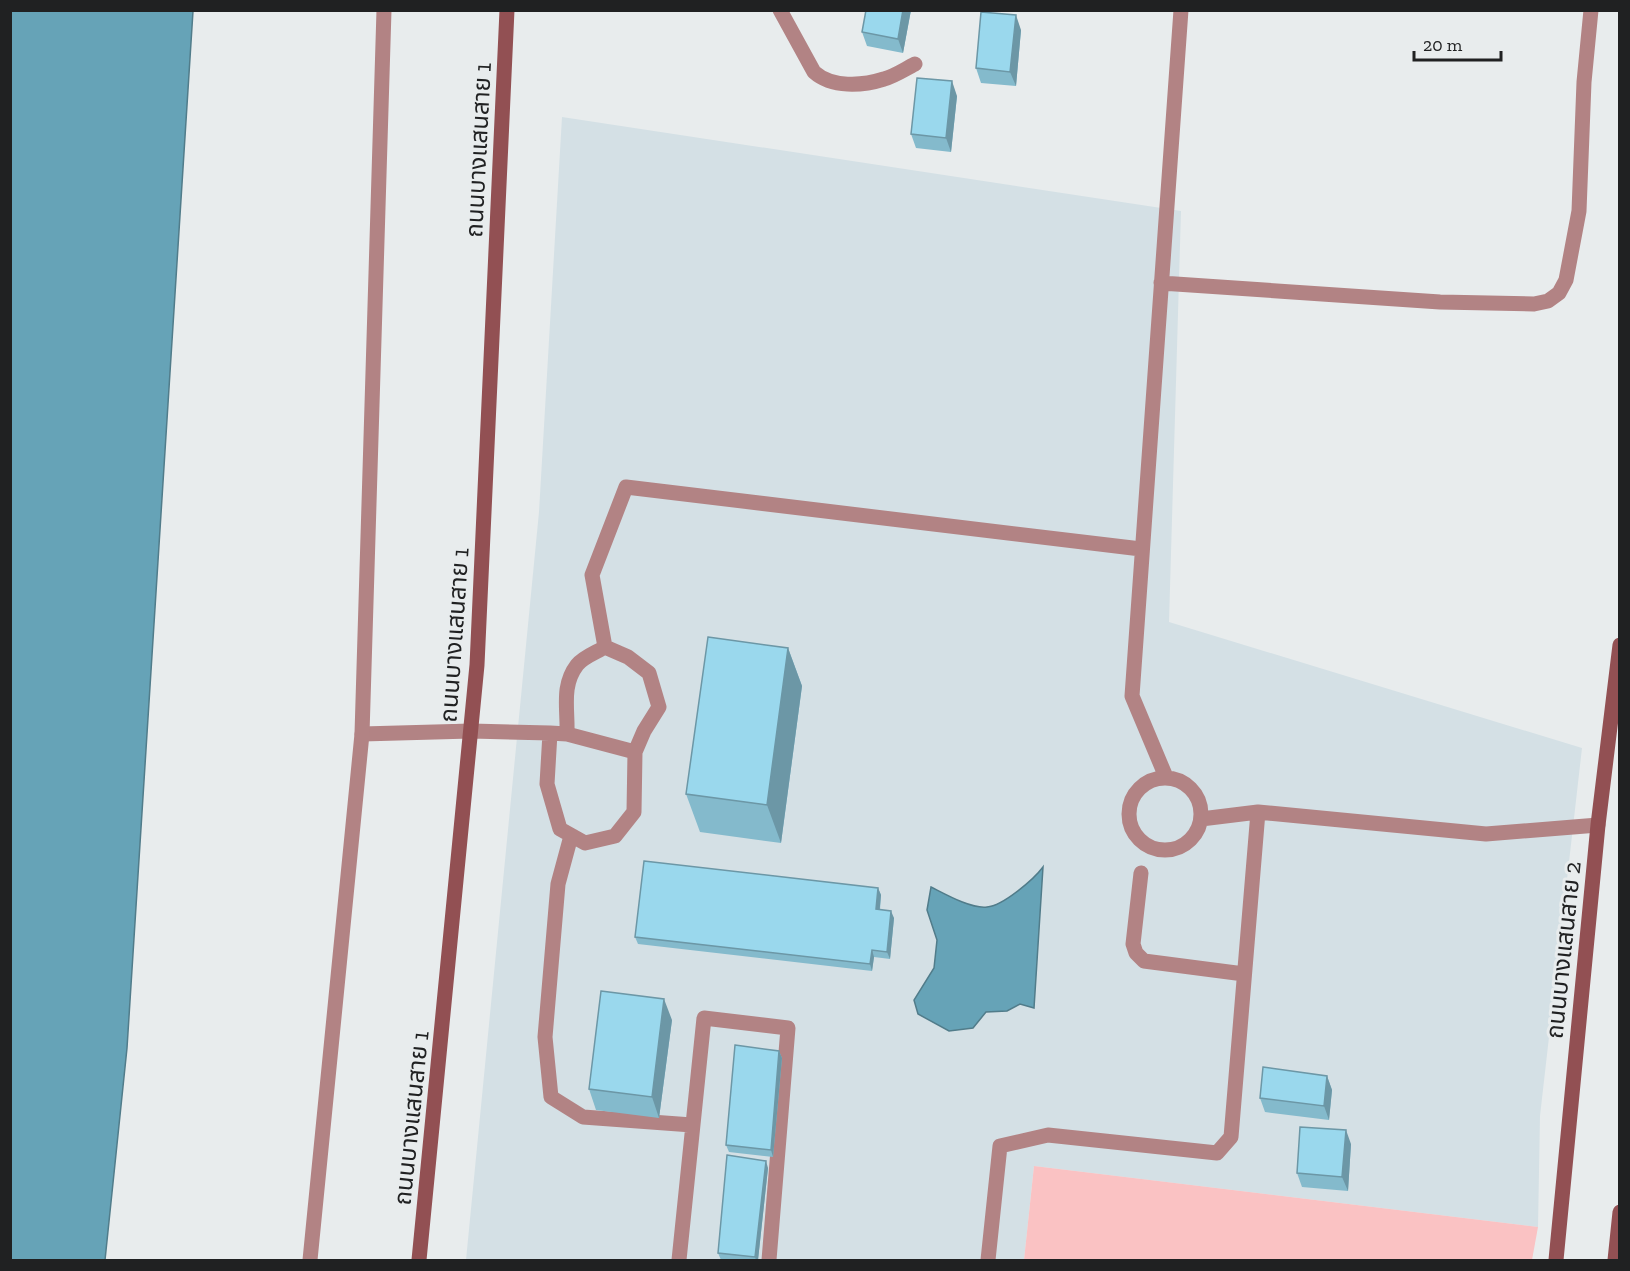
<svg xmlns="http://www.w3.org/2000/svg" width="1630" height="1271" viewBox="0 0 1630 1271" font-family="'Zilla Slab','Noto Sans Thai',serif">
<style>
.built{fill:#d4e0e5}
.green{fill:#fac2c3}
.water{fill:#66a3b7;stroke:#517c8a;stroke-width:1.5}
.lines{fill:none;stroke-linecap:round;stroke-linejoin:round}
.lane{stroke:#b28384;stroke-width:15}
.street{stroke:#b28384;stroke-width:15}
.secondary{stroke:#925053;stroke-width:15}
.wall{fill:#84bacc}
.shaded-wall{fill:#6c97a6}
.building{fill:#9ad8ed;stroke:#6c97a6;stroke-width:1.5}
.labels{text-anchor:middle;dominant-baseline:central;stroke-width:6;stroke-linejoin:round;paint-order:stroke}
.street-label{font-size:24px;fill:#202122;stroke:#e8eced}
</style>
<rect width="100%" height="100%" fill="#e8eced"/>
<path class="built" d="M562,117l619,94 -12,411 413,126 -42,368 -2,111 -504,-61 -10,94h-558l73,-748z"/>
<path class="green" d="M1034,1166l504,61 -6,33h-508z"/>
<path class="water" d="M10,11h183l-66,1037 -22,212h-94z
M1043,867l-9,141 -14,-4 -13,7 -21,1 -13,16 -24,3 -31,-17 -4,-14 20,-32 3,-28 -10,-30 4,-23c14,7 40,22 56,20 16,-1 47,-28 56,-40z"/>
<g class="lines">
<path class="lane" d="M780,10l34,62c18,16 48,14 70,7 11,-3 21,-10 31,-15
M1161,283l279,19 94,2 14,-3 11,-8 7,-13 13,-69 5,-129 7,-72
M605,647l-13,-72 34,-88 515,62
M362,734l109,-3 79,2 -3,51 13,45 25,14 30,-7 19,-24 1,-60 -68,-18 -17,-1
M567,734c1,-25 -6,-48 10,-69 6,-8 20,-13 28,-18l23,10 21,16 10,34 -15,24 -9,21
M1166,777l-34,-81 49,-686
M1129 814a36 36 0 1 1 72 0a36 36 0 1 1-72 0Z
M1201,819l57,-7 228,22 112,-9
M571,836l-13,48 -13,153 6,60 32,20 109,8
M1141,873l-8,71 3,9 8,8 100,13
M679,1260l25,-242 84,10 -19,232
M988,1260l12,-114 48,-11 169,18 14,-16 27,-325"/>
<path class="street" d="M310,1260l52,-526 22,-724"/>
<path class="secondary" d="M419,1260l58,-595 30,-655
M1556,1260l42,-435 22,-180
M1615,1260l5,-48"/>
</g>
<path class="wall" d="M911,10l-8,43 -36,-7 -5,-14z
M1021,30l-5,56 -35,-3 -5,-15z
M957,96l-6,56 -35,-4 -5,-14z
M788,648l14,38 -21,157 -81,-11 -14,-38z
M878,888l3,7 -1,15 14,8 -4,41 -16,-2 -2,14 -234,-27 -3,-7z
M672,1020l-13,98 -63,-8 -7,-21z
M779,1051l3,7 -9,99 -44,-5 -3,-7z
M1327,1076l5,14 -3,30 -64,-8 -5,-14z
M1351,1144l-3,47 -46,-4 -5,-14z
M768,1168l-10,92h-37l-3,-7z"/>
<path class="shaded-wall" d="M903,10h8l-8,43 -5,-14z
M1016,15l5,15 -5,56 -6,-14z
M952,81l5,15 -6,56 -5,-14z
M788,648l14,38 -21,157 -14,-38z
M878,888l3,7 -2,21 -3,-7z
M891,911l3,7 -4,41 -3,-7z
M872,950l2,7 -2,14 -2,-7z
M664,999l8,21 -13,98 -7,-21z
M779,1051l3,7 -9,99 -2,-7z
M1327,1076l5,14 -3,30 -5,-14z
M1346,1130l5,14 -3,47 -6,-14z
M766,1161l2,7 -10,92h-2l-1,-3z"/>
<path class="building" d="M866,10h37l-5,29 -36,-7z
M981,12l35,3 -6,57 -34,-4z
M917,78l35,3 -6,57 -35,-4z
M708,637l80,11 -21,157 -81,-11z
M644,861l234,27 -2,21 15,2 -4,41 -15,-2 -2,14 -235,-27z
M601,991l63,8 -12,98 -63,-8z
M735,1045l44,6 -8,99 -45,-5z
M1263,1067l64,9 -3,30 -64,-8z
M1300,1127l46,3 -4,47 -45,-4z
M727,1155l39,6 -11,96 -37,-4z"/>
<g class="labels">
<g class="street-label">
<text transform="translate(478 150) rotate(-87)">ถนนบางแสนสาย 1</text>
<text transform="translate(454 635) rotate(-86)">ถนนบางแสนสาย 1</text>
<text transform="translate(1563 950) rotate(-84)">ถนนบางแสนสาย 2</text>
<text transform="translate(411 1118) rotate(-84)">ถนนบางแสนสาย 1</text>
</g>
</g>
<rect width="1630" height="1271" fill="none" stroke="#202122" stroke-width="24"/>
<path d="M1414 51v9h87v-9" fill="none" stroke="#202122" stroke-width="3"/>
<text x="1423" y="51" font-size="18" fill="#202122" stroke="#e8eced" stroke-width="4.5" paint-order="stroke">20 m</text>
</svg>
